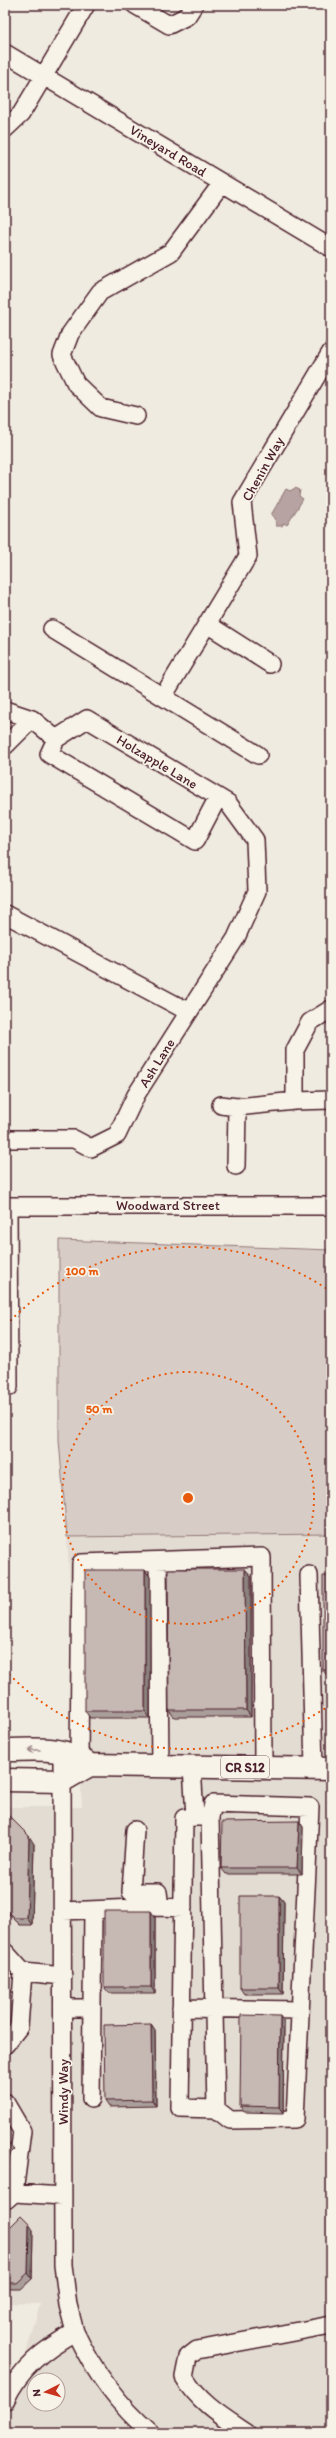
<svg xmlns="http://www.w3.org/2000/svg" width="336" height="2438" viewBox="0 0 336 2438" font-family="Itim,sans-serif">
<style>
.built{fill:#e3dcd2;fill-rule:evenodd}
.green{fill:#d8cdc6;stroke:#917678}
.water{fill:#b7a4a2;stroke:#8b6f72}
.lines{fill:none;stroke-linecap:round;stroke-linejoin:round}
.minor-casing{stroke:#4a1f2b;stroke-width:20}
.major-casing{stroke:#4a1f2b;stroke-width:25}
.minor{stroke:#f7f3e8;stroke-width:17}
.major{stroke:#f7f3e8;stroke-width:22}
.wall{fill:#aa9e9a;stroke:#4a1f2b}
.shaded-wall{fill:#8b817d;stroke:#4a1f2b}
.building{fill:#c6b8b3;stroke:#4a1f2b}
.oneway{stroke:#a0898a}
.ring{fill:none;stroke:#e8590c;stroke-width:2;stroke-dasharray:2 4}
.labels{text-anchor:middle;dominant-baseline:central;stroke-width:3.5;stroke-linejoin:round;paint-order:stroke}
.shield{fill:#f7f3e8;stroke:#7e5f64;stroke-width:1}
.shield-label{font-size:13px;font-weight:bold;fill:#4a1f2b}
.street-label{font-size:14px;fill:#4a1f2b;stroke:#f7f3e8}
.centre{fill:#e8590c;stroke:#f7f3e8;stroke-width:2}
.ring-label{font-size:12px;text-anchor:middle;font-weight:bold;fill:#e8590c;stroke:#f7f3e8;stroke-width:3.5;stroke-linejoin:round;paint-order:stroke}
</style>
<rect width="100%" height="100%" fill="#f0ebe0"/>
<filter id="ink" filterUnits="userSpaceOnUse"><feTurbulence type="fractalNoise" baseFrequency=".025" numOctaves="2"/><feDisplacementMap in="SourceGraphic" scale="8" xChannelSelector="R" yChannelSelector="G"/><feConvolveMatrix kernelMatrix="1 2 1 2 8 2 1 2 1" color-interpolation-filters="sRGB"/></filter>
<g filter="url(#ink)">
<path class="built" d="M331,1534v899h-326v-7l35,-122 -35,-1v-496h77l-15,-270zM34,2380h24v24h-24z"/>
<path class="green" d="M59,1240l272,10v284l-264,3 -8,-97z"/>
<path class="water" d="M295,488l5,2 -1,6 4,3 -16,26 -3,-2 -2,3h-6l-1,-8 -4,-3 15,-26 4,2z"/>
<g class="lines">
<defs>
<path id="minor" d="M135,5l34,20 18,-9 7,-11
M5,53l326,195
M5,129l16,-15 65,-109
M136,416l-35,-8 -25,-24 -14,-29 8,-21 30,-42 71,-40 51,-69
M207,624l63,40
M52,629l206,126
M164,695l84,-139 -6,-54 89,-150
M5,710l27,9 24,20 31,-20 141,84 27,37 2,51 -21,47 -100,157 -19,40 -26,13 -17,-9h-69
M56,739l-7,15 146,87 23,-44
M5,746l27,-27
M5,914l184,98
M295,1101l36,-1
M221,1105l16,2 58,-6v-51l15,-28 21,-13
M236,1166l1,-59
M5,1206h326
M5,1388l4,-1 -1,-181
M158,1561l2,205
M309,1575l5,194
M79,1757l2,-194 181,-6 1,211
M192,1766l3,51
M195,1817h15l6,292 -36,-1 4,-290z
M210,1817l3,-13 97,3 -15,312 -65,1 -14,-11
M135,1830l-4,62h27l2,15 23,1
M63,1911l97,-4
M5,1952l18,20 40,4
M63,2008h29
M181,2008l119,2
M5,2045l14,-18 4,-55
M91,2099l2,-189
M5,2102l17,29 -8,62
M6,2200l8,-7 49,3
M75,2332c19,40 42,72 76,101
M5,2401c15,-33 39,-52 70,-69l-7,-27 -5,-40 -1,-514
M247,2433c-24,-16 -48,-30 -63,-56l4,-20 9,-7 134,-25"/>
<path id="major" d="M5,1750c31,0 59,-5 85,15
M5,1780l57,1 28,-16 241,4"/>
</defs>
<use href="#minor" class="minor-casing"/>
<use href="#major" class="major-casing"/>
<use href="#minor" class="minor"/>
<use href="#major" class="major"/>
</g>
<path class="wall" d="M245,1569l6,7v141h-77l-5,-7z
M145,1570l5,7v141h-60l-5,-7z
M331,1576v101h-3l-5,-7z
M5,1815l29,29 -2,81h-12l-15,-15z
M299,1821l4,6 -1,47h-76l-5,-6z
M279,1896l5,6 -1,92h-39l-4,-6z
M155,1917v76h-46l-5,-6z
M5,1984l8,10 -8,8z
M284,2022l-1,91 -39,-1 -4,-6z
M151,2024l4,6 1,76 -47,1 -4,-6z
M5,2139l3,4 6,7 -9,9z
M5,2178l4,6 -4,4z
M33,2230l-1,49 -11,10h-16v-57z"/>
<path class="shaded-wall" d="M245,1569l6,7v141l-5,-7z
M145,1570l5,7v141l-5,-7z
M299,1821l4,6 -1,47 -5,-6z
M29,1836l5,8 -2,81 -5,-7z
M279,1896l5,6 -1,92 -4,-6z
M151,1911l4,6v76l-4,-6z
M280,2016l4,6 -1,91 -4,-6z
M151,2024l4,6 1,76 -4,-6z
M29,2224l4,6 -1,49 -4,-6z"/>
<path class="building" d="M168,1569h77l1,141h-77z
M85,1570h60v141h-60z
M323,1576h8v94h-8z
M5,1815h3l21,21 -2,82h-12l-10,-10z
M299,1821l-2,47h-76l1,-46z
M240,1896h39v92h-39z
M104,1911h47v76h-47z
M5,1984l3,3 -3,3z
M241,2015l39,1 -1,91 -39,-1z
M151,2024l1,76 -47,1 -1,-76z
M5,2139l3,4 -3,3z
M21,2216l8,8 -1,49 -11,10h-12v-46l1,-1 -1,-1v-3z"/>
<defs><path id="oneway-shaft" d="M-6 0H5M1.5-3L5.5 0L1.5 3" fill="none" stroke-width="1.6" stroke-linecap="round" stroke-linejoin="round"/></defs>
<use class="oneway" href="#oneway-shaft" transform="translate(34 1750) rotate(-180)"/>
</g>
<g class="ring">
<circle cx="188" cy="1498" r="126"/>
<path d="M330 1705A251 251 0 0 1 6 1671M6 1325A251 251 0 0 1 330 1291"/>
</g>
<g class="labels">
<rect class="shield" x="221" y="1756" width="48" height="22" rx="3"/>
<g class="shield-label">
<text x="245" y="1767">CR S12</text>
</g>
<g class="street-label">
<text transform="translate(168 151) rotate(31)">Vineyard Road</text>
<text transform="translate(263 469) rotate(-61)">Chenin Way</text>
<text transform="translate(157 762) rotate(31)">Holzapple Lane</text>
<text transform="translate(157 1063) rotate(-58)">Ash Lane</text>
<text x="168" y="1205">Woodward Street</text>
<text transform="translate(63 2092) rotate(-90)">Windy Way</text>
</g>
</g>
<circle cx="188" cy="1498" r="6" class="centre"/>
<g class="ring-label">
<text x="82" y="1275">100 m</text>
<text x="99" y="1413">50 m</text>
</g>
<rect width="336" height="2438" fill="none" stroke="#f7f3e8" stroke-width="20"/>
<rect x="10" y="10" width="316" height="2418" fill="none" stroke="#4a1f2b" stroke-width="1.5" filter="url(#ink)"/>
<g transform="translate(46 2392) rotate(264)"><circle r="19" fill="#f7f3e8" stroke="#b29e9c"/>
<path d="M0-3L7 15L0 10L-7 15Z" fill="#c8321e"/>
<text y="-6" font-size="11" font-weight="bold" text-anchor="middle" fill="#4a1f2b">N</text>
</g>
</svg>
